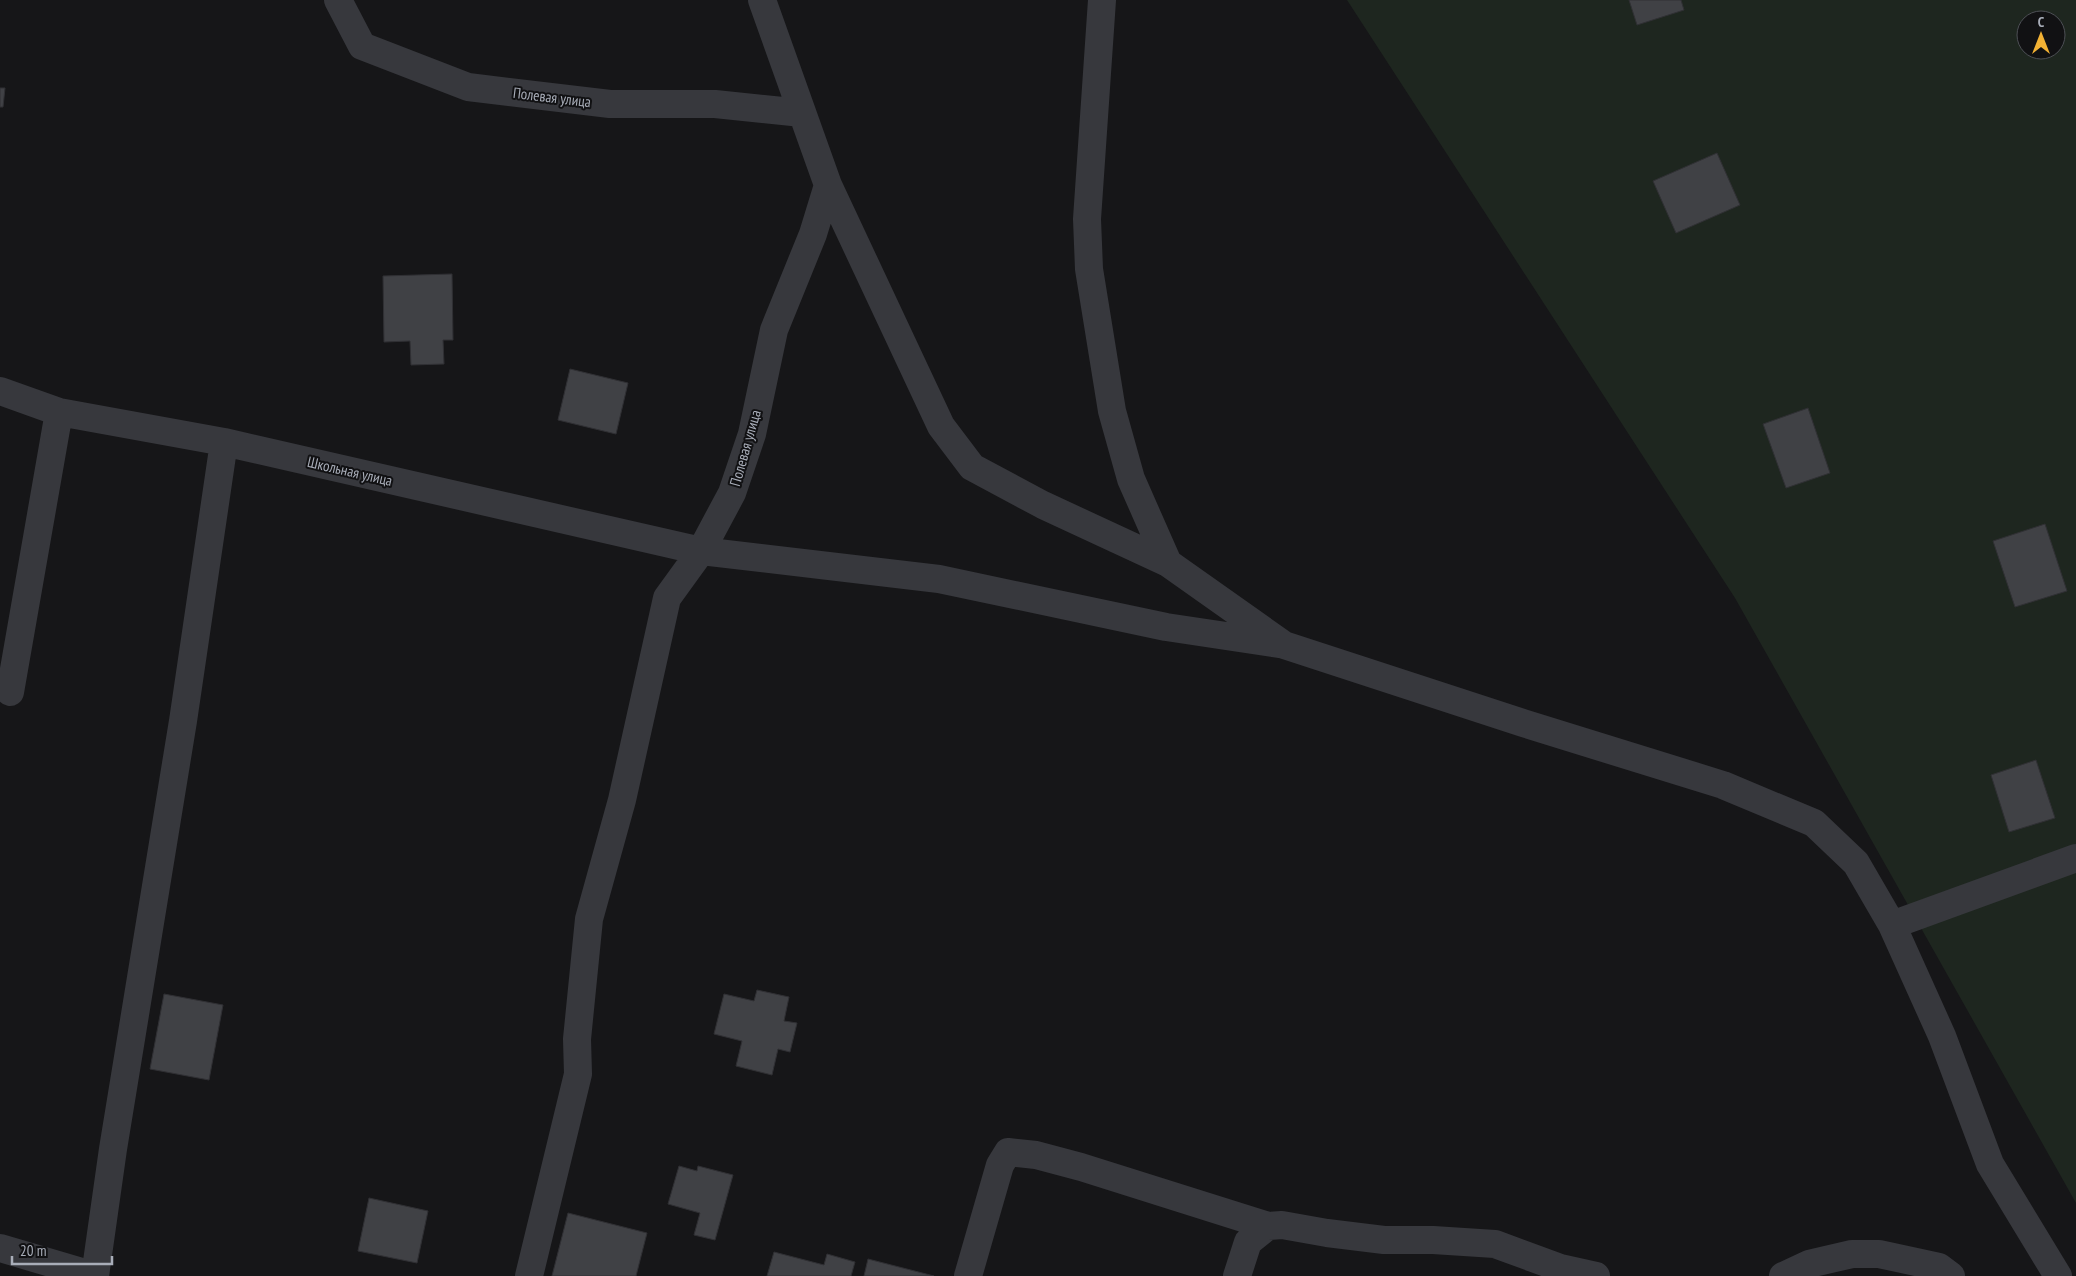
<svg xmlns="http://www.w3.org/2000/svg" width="2076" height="1276" viewBox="0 0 2076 1276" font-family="'PT Sans Narrow',sans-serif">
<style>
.green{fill:#1e261f;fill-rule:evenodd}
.building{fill:#404145;stroke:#303034}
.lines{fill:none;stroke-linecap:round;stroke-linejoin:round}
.minor{stroke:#37383d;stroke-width:28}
.labels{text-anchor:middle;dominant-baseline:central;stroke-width:4;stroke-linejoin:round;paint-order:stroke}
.street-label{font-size:15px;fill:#a8adb8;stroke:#111113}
</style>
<rect width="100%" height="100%" fill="#161618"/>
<path class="green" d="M1347,0h729v1203l-341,-605zM2026,20h30v30h-30z"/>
<path class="building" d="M1629,0h52l3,10 -47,15z
M0,88h5l-2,19h-3z
M1717,153l23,52 -64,28 -23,-52z
M452,274l1,66h-10l1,24 -33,1 -1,-24 -26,1 -1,-66z
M570,369l58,14 -12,51 -58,-14z
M1808,408l22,65 -44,15 -23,-64z
M2045,524l22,67 -52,16 -22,-66z
M2036,760l19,58 -46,14 -18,-57z
M757,990l32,7 -5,24 13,2 -7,29 -12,-3 -6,26 -36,-9 6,-25 -28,-7 10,-40 30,7z
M164,994l59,11 -14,75 -59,-11z
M679,1166l18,5 1,-5 35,9 -18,65 -21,-5 6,-22 -32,-9z
M369,1198l59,13 -11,52 -59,-12z
M568,1213l79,20 -11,43h-84z
M774,1252l50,13 3,-11 28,8 -4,14h-84z
M868,1259l66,17h-70z"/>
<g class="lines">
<path class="minor" d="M338,0l24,46 106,41 142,17h105l87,9
M1102,0l-15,219 2,50 23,142 19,68 37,84
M828,185l113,241 31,41 71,38 125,58 116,82 239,78 200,62 91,38 42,40 36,62 50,111 48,128 68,112
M0,391l59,21 165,30 477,109 238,28 227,48 113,17
M10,692l49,-280
M1892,925l184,-67
M0,1248l95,28
M95,1276l18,-127 70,-428 41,-279
M529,1276l49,-202 -1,-35 12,-120 33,-119 45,-202 34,-47 31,-58 20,-59 22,-104 39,-96 15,-49 -66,-185
M968,1276l32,-111 8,-13 28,3 45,12 187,59
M1237,1276l11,-34 20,-16 14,-1 45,8 57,7h49l62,4 65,24 36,8
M1783,1276l26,-12 43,-10h27l60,13 12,9"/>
</g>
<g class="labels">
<g class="street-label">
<text transform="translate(552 97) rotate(7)">Полевая улица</text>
<text transform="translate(745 448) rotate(-74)">Полевая улица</text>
<text transform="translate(350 471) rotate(13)">Школьная улица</text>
</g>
</g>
<g transform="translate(2041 35)"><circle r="24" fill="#111113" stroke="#4d4f55"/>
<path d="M0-4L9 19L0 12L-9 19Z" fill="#f2b134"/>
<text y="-8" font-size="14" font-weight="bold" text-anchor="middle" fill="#a8adb8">С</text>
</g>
<path d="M12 1256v8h100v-8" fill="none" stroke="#a8adb8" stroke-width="2.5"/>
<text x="20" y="1256" font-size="15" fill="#a8adb8" stroke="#111113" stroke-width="4" paint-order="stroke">20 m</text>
</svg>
